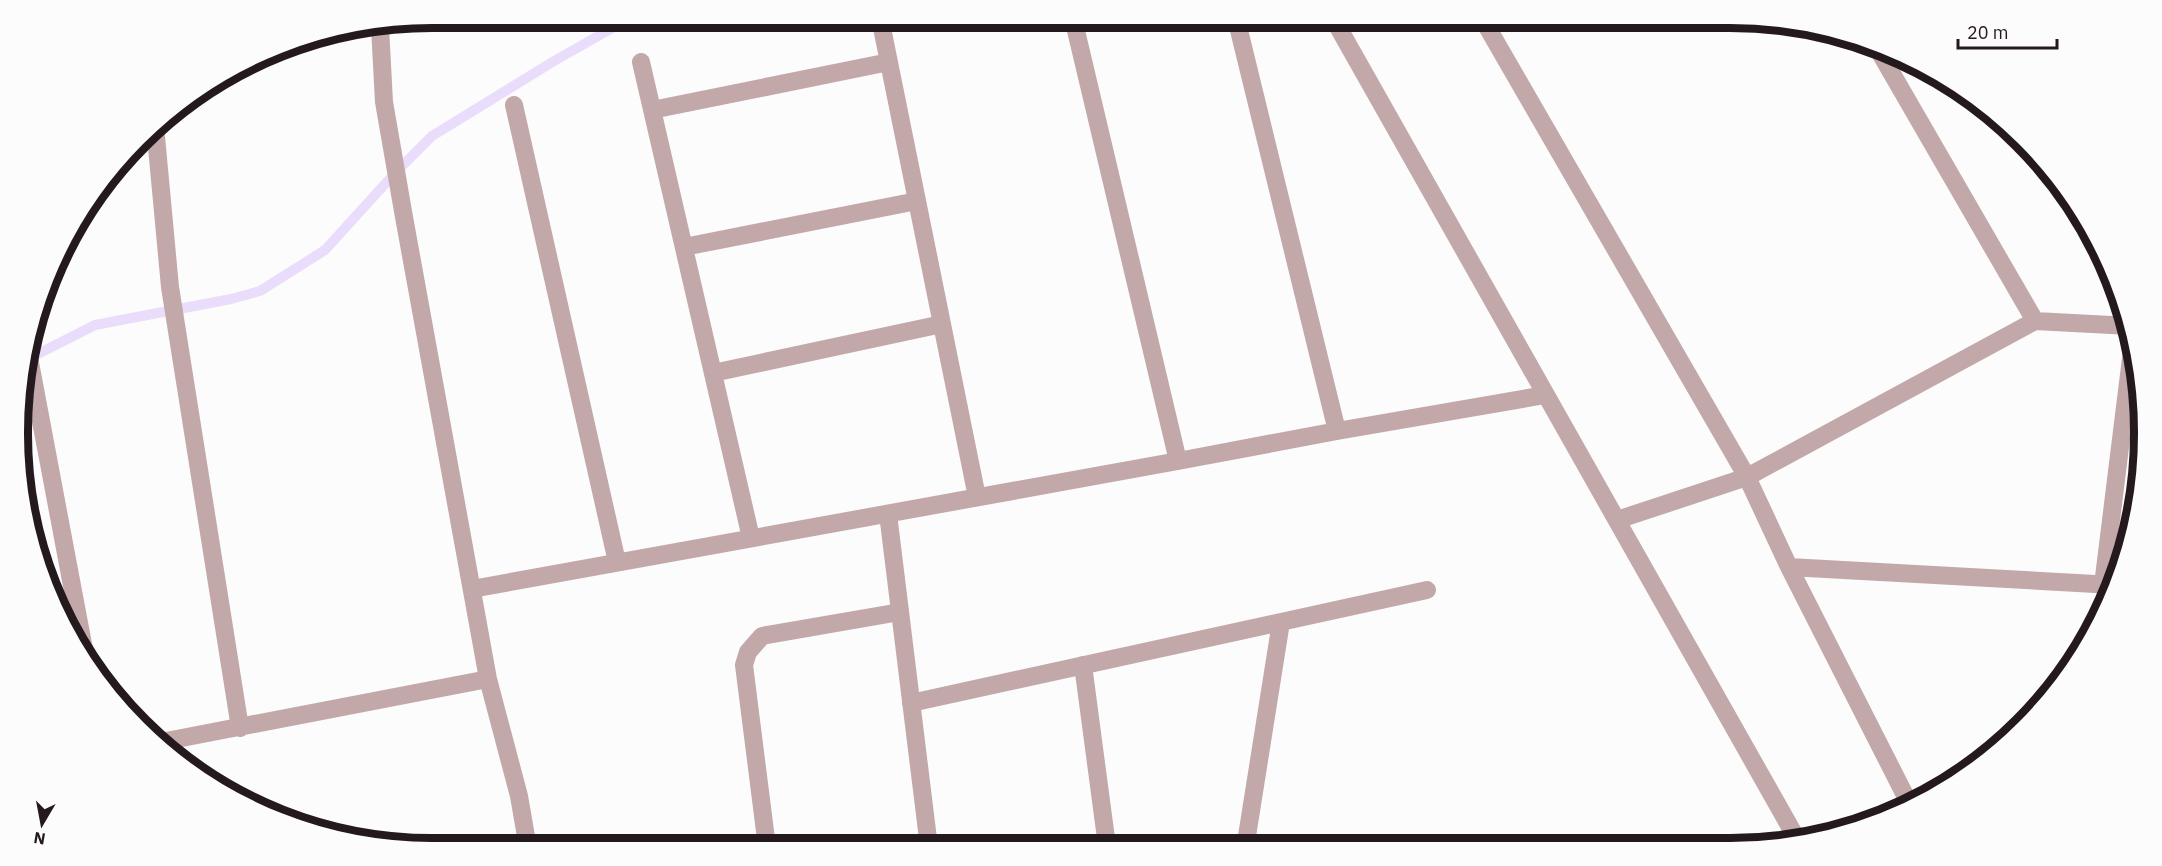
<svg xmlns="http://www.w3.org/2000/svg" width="2162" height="866" viewBox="0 0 2162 866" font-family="'IBM Plex Sans',sans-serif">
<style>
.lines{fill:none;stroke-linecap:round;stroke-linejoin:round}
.stream{stroke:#e9ddfb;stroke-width:10}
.minor{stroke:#c3a8a9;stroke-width:18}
.rim{fill:none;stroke:#241a1e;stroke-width:8}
</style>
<rect width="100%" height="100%" fill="#fcfcfc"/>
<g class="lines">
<path class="stream" d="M26,360l69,-35 136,-26 29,-8 65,-41 70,-77 37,-37 122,-75 76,-43"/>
<path class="minor" d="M880,18l97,479
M1073,18l105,443
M1236,18l101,413
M1333,18l465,823
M1482,18l265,459 42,90 120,236
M380,27l4,75 20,115 84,462 31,117 9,52
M1876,46l159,275
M641,62l110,476
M514,105l103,457
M652,110l237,-48
M155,126l15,161 70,441
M684,247l233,-46
M28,352l58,308
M713,373l229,-49
M888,514l41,333
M1617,520l130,-43 288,-156 95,5
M1789,567l324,18
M2103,585l30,-243
M472,589l706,-128 159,-30 208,-36
M1083,665l24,181
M911,703l516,-113
M161,742l327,-63
M1247,836l34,-214
M767,847l-23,-182 4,-13 14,-16 138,-24"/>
</g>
<path d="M0 0H2162V866H0ZM432 28H1730A404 404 0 0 1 2134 432V434A404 404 0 0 1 1730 838H432A404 404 0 0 1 28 434V432A404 404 0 0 1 432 28Z" fill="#fcfcfc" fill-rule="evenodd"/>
<path class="rim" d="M432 28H1730A404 404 0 0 1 2134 432V434A404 404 0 0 1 1730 838H432A404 404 0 0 1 28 434V432A404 404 0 0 1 432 28Z"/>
<g transform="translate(42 824) rotate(190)" stroke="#fcfcfc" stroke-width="4.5" paint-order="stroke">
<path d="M0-4.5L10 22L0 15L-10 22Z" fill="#241a1e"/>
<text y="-9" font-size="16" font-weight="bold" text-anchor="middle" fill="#241a1e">N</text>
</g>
<path d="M1958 39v9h99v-9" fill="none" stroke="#241a1e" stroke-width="3"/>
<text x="1967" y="39" font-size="18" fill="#241a1e" stroke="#fcfcfc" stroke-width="4.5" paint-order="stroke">20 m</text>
</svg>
